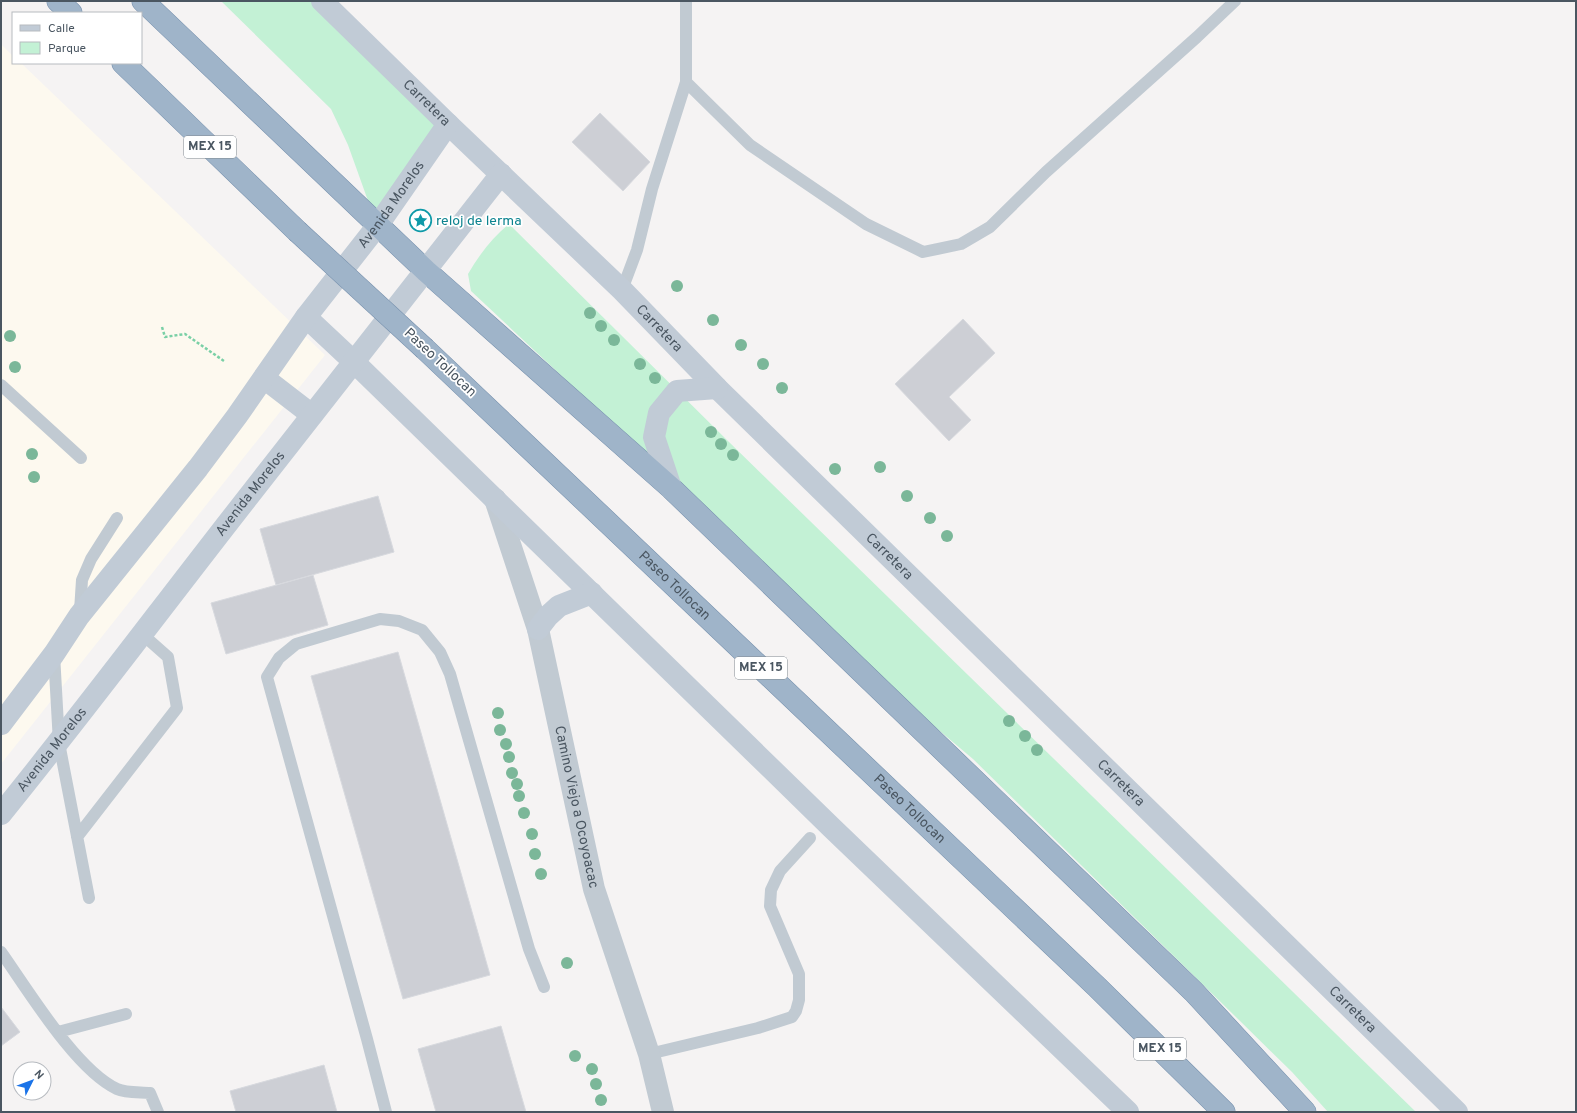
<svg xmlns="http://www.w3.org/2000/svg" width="1577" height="1113" viewBox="0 0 1577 1113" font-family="Overpass,sans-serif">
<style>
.commercial{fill:#fdf9ef}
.green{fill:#c3f1d5}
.building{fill:#cdcfd5;stroke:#d7d9de}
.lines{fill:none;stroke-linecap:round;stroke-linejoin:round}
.trunk-casing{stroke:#7690ad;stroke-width:23}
.path{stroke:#7ad0a6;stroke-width:2.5;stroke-dasharray:3 2;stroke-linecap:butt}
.service{stroke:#c1cad2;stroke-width:12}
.minor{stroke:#c1cad2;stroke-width:22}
.secondary{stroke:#c1cbd6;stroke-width:22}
.trunk{stroke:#9fb4c9;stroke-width:22}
.trunk-bridge-casing{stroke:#7690ad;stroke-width:23;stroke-linecap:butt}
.trunk-bridge{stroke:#9fb4c9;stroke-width:22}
.tree{fill:#7bb799}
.labels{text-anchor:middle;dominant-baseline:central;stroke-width:3.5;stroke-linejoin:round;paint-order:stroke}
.shield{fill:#fff;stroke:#808990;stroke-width:1}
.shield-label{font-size:13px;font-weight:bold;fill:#4a5661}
.street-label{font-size:14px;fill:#4a5661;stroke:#fff}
.culture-label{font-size:14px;fill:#0d838f;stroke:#fff;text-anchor:start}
</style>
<rect width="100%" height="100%" fill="#f5f3f3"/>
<path class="commercial" d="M1,44l12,12v7h8l304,292 -324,409z"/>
<path class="green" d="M221,1h104l128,128 -77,94 -28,-78 -17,-36z
M509,224l220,218 687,670h-88l-36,-40 -319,-313 -77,-65 -144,-140 -281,-263 -3,-17c11,-19 24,-36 41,-50z"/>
<path class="building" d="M600,113l50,49 -27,29 -51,-49z
M963,319l32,34 -46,44 22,23 -22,21 -54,-57z
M378,496l16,56 -118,33 -16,-56z
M313,575l15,50 -102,29 -15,-51z
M398,652l92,323 -87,24 -92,-323z
M1,1007l19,25 -19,14z
M501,1026l25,86h-90l-18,-63z
M324,1065l13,47h-101l-6,-21z"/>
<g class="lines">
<defs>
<g id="trunk">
<path d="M58,1l13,12"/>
<path d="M143,1l283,270 245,217 523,504 111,120"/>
<path d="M123,63l174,168"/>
<path id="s5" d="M425,349l672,638 127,125"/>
</g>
</defs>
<use href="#trunk" class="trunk-casing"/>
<path class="path" d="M162,327l3,10 20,-3 39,27"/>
<path class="service" d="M686,82l64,63 116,79 57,28 38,-8 29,-17 56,-55 151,-135 38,-36
M622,290l15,-40 15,-61 34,-107v-81
M1,385l80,73
M80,611l2,-31 9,-21 26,-41
M54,654l5,89 30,155
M77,837l100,-129 -9,-51 -26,-23
M1,952c27,38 75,118 116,137 9,4 23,3 33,4l8,19
M58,1032l68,-18
M649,1054l109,-26 34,-11 4,-6 3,-11v-26l-29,-68 1,-16 9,-19 30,-33
M386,1112l-19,-73 -100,-362 12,-19 17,-14 84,-25 19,2 23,9 18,22 10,22 79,275 15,38"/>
<path class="minor" id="s1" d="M495,499l43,130 56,260 55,165 14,58"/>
<g class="secondary">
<path id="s2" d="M322,1l126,123 174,166 95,98 740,724"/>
<path d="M306,317l47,44 479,467 296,284"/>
<path d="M264,378l48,37"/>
<path d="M671,488l-17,-51 5,-24 18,-22 40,-3"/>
<path d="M538,629l10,-13 11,-10 33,-13"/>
<path id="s3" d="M1,724l53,-70 25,-38 119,-148 39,-52 69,-99 72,-92 70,-101"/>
<path id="s4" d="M1,814c86,-106 167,-215 251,-322 82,-106 166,-211 249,-318"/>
</g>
<use href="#trunk" class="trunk"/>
<defs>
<path id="trunk-bridge" d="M297,231l128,118"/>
</defs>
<use href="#trunk-bridge" class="trunk-bridge-casing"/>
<use href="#trunk-bridge" class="trunk-bridge"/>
</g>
<g class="tree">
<circle cx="677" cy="286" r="6"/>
<circle cx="590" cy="313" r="6"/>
<circle cx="713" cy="320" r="6"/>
<circle cx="601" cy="326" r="6"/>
<circle cx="10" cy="336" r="6"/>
<circle cx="614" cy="340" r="6"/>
<circle cx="741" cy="345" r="6"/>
<circle cx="640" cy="364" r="6"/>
<circle cx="763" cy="364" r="6"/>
<circle cx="15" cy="367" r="6"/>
<circle cx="655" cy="378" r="6"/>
<circle cx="782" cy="388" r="6"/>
<circle cx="711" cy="432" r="6"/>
<circle cx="721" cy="444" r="6"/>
<circle cx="32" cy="454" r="6"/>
<circle cx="733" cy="455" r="6"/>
<circle cx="880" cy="467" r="6"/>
<circle cx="835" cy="469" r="6"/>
<circle cx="34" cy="477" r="6"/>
<circle cx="907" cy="496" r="6"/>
<circle cx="930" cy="518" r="6"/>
<circle cx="947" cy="536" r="6"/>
<circle cx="498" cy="713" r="6"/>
<circle cx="1009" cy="721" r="6"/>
<circle cx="500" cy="730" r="6"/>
<circle cx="1025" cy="736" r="6"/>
<circle cx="506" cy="744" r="6"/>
<circle cx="1037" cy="750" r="6"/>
<circle cx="509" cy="757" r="6"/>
<circle cx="512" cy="773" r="6"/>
<circle cx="517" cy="784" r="6"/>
<circle cx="519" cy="796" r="6"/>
<circle cx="524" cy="813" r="6"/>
<circle cx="532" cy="834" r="6"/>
<circle cx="535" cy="854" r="6"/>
<circle cx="541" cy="874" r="6"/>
<circle cx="567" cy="963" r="6"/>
<circle cx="575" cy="1056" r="6"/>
<circle cx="592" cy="1069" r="6"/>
<circle cx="596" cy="1084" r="6"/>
<circle cx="601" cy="1100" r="6"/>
</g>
<defs>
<symbol id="sight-ring" viewBox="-11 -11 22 22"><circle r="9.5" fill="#fff" stroke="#0f9aa8" stroke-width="1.5"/><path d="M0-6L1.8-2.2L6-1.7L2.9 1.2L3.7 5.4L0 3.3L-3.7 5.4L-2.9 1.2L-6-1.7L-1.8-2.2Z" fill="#0f9aa8"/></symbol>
</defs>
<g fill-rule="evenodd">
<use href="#sight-ring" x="408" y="208" width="25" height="25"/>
</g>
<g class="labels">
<g class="shield">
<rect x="184" y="136" width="52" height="22" rx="3"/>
<rect x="735" y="657" width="52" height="22" rx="3"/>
<rect x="1134" y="1038" width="52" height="22" rx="3"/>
</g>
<g class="shield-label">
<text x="210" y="147">MEX 15</text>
<text x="761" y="668">MEX 15</text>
<text x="1160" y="1049">MEX 15</text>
</g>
<g class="street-label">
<text stroke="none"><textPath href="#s2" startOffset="146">Carretera</textPath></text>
<text stroke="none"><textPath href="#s3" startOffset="650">Avenida Morelos</textPath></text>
<text stroke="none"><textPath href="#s2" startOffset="470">Carretera</textPath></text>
<text transform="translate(440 363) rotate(43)">Paseo Tollocan</text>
<text stroke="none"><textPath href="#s4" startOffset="406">Avenida Morelos</textPath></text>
<text stroke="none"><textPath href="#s2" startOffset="794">Carretera</textPath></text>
<text stroke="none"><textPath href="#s5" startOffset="344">Paseo Tollocan</textPath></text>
<text stroke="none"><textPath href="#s4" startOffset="82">Avenida Morelos</textPath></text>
<text stroke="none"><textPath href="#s2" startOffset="1118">Carretera</textPath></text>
<text stroke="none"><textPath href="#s1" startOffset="319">Camino Viejo a Ocoyoacac</textPath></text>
<text stroke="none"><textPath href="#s5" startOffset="668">Paseo Tollocan</textPath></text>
<text stroke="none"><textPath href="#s2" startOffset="1442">Carretera</textPath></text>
</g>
<g class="culture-label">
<text x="436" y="221">reloj de lerma</text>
</g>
</g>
<rect width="1577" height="1113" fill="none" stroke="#4a5661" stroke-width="4"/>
<rect x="12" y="12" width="130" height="52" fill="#ffffff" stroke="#b7bbc0"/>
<rect x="20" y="25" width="20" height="6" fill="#c1cbd6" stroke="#b7bbc0"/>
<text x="48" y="32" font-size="12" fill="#4a5661">Calle</text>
<rect x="20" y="42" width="20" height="12" fill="#c3f1d5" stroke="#b7bbc0"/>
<text x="48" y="52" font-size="12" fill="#4a5661">Parque</text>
<g transform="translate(32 1081) rotate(48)"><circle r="19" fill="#ffffff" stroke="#b7bbc0"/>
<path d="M0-3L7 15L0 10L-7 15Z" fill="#1a73e8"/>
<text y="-6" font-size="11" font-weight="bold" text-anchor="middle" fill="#4a5661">N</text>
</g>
</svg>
